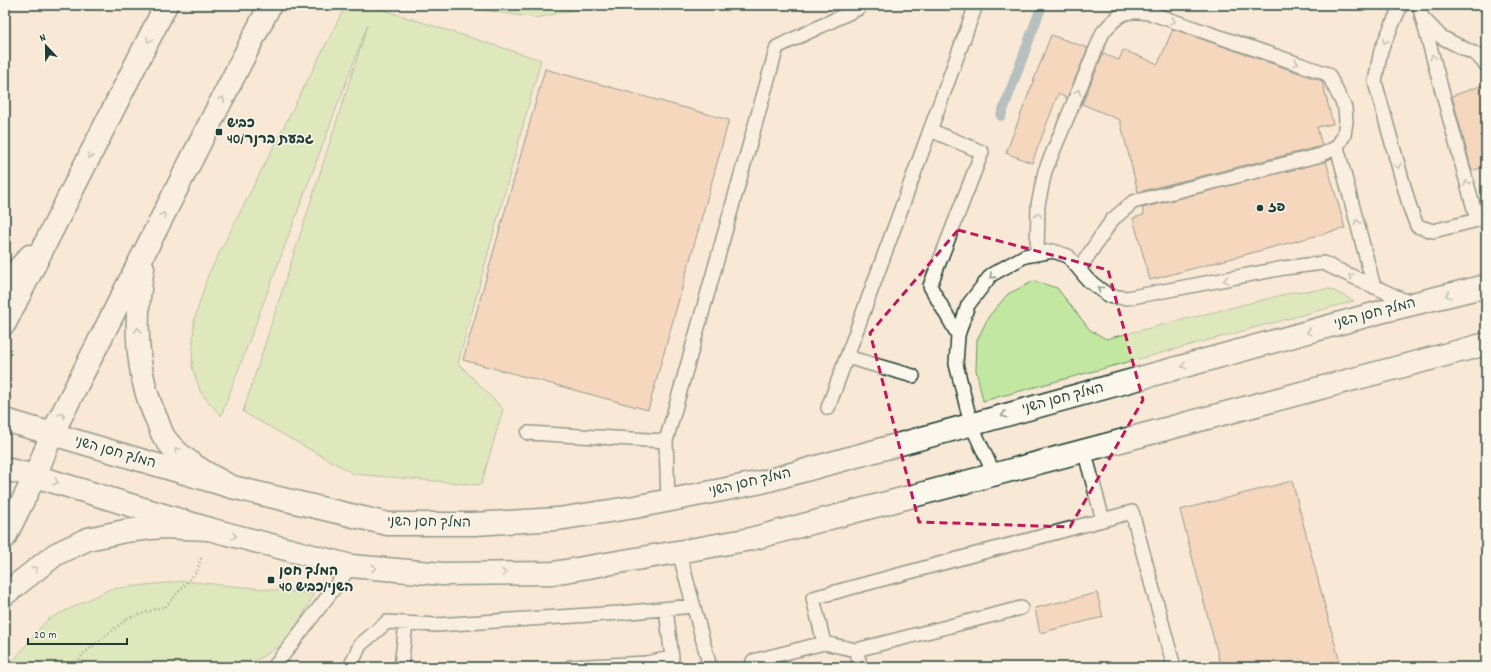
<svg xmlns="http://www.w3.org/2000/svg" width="1491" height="672" viewBox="0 0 1491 672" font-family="Dekko,'Playpen Sans Hebrew',sans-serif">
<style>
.green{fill:#c2e7a1;stroke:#70926a}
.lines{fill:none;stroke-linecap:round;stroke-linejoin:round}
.stream{stroke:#6591a5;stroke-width:10}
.building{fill:#f2c4a2;stroke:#1f3d34}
.service-casing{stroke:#1f3d34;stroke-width:16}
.tertiary-casing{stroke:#1f3d34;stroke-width:25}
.trunk-casing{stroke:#1f3d34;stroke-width:25}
.path{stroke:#1f3d34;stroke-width:2.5;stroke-dasharray:1 3;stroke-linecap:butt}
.service{stroke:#fbf7ec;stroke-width:13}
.tertiary{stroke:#fbf7ec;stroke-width:22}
.trunk{stroke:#fbf7ec;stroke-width:22}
.oneway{stroke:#8d9a90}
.marked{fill:none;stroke:#c2185b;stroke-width:3;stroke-dasharray:8 5;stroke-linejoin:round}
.poi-dot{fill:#1f3d34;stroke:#fbf7ec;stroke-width:1.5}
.labels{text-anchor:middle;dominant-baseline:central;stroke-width:3;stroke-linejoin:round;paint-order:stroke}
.poi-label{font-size:14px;font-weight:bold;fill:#1f3d34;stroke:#fbf7ec;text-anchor:start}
.street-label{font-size:14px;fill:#1f3d34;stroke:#fbf7ec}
</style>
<rect width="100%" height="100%" fill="#f8e8d6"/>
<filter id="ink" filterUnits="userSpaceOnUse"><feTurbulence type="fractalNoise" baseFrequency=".025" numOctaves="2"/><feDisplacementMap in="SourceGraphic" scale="8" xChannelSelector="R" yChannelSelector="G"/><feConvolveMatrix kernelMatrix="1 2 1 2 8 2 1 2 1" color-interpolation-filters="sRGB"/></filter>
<g filter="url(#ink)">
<path class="green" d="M346,5h28v2l167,53 -83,303 45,46 -22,76 -127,-11 -111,-62 125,-388 -147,392 -20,-23 -9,-26 2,-46 14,-46z
M451,5h146l-61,13z
M1034,281l23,7 33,42 16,9 188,-47 36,-3 24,12 -371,100 -7,-31 1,-30 12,-24 19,-22z
M183,581l131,13 -25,47 -44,26h-237l39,-47 63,-31z"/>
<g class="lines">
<path class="stream" d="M1001,116l41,-111"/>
</g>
<path class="building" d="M1173,29l149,52 11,43 -16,3 5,19 -184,46 -18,-72 -38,-16 21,-50 16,6 4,-10 35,14z
M1051,35l37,13 -21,50 -9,-4 -26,69 -26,-10z
M545,69l184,51 -81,290 -185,-50z
M1486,84v82l-14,5 -20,-75z
M1326,161l19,67 -195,52 -17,-62 11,-3 -2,-7z
M1292,481l49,186h-120l-41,-157z
M1097,593l6,24 -63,16 -5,-25z"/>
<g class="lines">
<defs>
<path id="service" d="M1401,5l-20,45 -6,32 35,126 7,18 16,5 53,-13
M1419,5l3,12 19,20 36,18 9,10
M1422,17l55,203
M930,130l52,22 -52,134 28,49
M1337,147l37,140
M1037,254l1,-49 7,-34 58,-139c18,-20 21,-22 47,-19l178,61 17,34 1,13 -2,14 -7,12 -16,8 -188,47 -21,18 -33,49
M847,357l66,19
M828,408l148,-403
M528,433l138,8
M1084,450l19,70
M994,474l-23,-50 -15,-60 2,-29 10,-30 23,-30 34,-19 28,-5 15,5 20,24 21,16 18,2 157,-30 39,-5 89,41
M668,501l-2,-60 111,-394 82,-39
M679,552l31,115
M824,643l-11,-45 319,-86 42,155
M856,650l5,17
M753,661l71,-18 32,7 165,-42
M274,667l77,-101
M350,667l10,-22 27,-23 49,3 184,-12 73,-7
M401,667l5,-44
M570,667l76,-4 26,-5 -6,-49"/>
<path id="tertiary" d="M5,420l227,67 156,37h86l84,-5 77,-12 127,-25 626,-172 98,-24
M5,469l30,7 174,53 142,37 92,8 110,-1 148,-25 50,-9 735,-195"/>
<path id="trunk" d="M143,268c-9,50 -8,106 14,152 2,6 4,12 7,17 15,22 45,38 68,50
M5,284l25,-28
M5,323l161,-318
M5,537l30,-61 17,-42 218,-429
M5,594l51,-40 32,-15 37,-8 36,-4 48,2"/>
</defs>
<use href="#service" class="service-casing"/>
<use href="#tertiary" class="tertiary-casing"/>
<use href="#trunk" class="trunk-casing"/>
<path class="path" d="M75,667l8,-13 45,-36 38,-12 31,-35 4,-13"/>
<use href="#service" class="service"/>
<use href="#tertiary" class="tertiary"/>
<use href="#trunk" class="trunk"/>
</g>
<defs><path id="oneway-chevron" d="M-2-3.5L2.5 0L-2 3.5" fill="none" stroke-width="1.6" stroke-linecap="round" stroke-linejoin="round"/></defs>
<g class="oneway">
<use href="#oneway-chevron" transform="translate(1173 21) rotate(19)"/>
<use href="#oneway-chevron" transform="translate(149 40) rotate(117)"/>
<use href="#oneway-chevron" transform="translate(1385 41) rotate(113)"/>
<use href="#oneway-chevron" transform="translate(1433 57) rotate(-105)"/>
<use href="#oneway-chevron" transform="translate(1296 63) rotate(19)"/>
<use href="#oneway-chevron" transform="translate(1078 92) rotate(-67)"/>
<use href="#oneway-chevron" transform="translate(222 99) rotate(-63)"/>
<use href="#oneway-chevron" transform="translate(90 156) rotate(117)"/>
<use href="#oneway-chevron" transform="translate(1398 166) rotate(75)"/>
<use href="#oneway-chevron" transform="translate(1467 183) rotate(-105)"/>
<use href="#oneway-chevron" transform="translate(163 215) rotate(-63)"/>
<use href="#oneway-chevron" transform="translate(1038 215) rotate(-88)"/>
<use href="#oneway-chevron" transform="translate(1357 222) rotate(-105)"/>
<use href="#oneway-chevron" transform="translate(992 276) rotate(139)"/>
<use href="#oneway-chevron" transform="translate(1351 276) rotate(-155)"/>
<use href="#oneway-chevron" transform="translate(1226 280) rotate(169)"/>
<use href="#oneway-chevron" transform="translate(1100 289) rotate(-143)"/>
<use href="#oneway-chevron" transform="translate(1448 295) rotate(166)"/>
<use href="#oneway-chevron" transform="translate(138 330) rotate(-92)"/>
<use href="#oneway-chevron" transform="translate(1309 332) rotate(165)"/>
<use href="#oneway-chevron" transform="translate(1184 366) rotate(165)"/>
<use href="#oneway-chevron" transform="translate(62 415) rotate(-63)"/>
<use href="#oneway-chevron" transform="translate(1004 415) rotate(165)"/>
<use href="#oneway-chevron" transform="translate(177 450) rotate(-134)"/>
<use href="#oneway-chevron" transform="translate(56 482) rotate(17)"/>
<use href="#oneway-chevron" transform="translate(234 536) rotate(15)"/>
<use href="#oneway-chevron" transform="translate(374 568) rotate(5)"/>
<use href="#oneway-chevron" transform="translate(35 569) rotate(-37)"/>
<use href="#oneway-chevron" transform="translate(504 573) rotate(-1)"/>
</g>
</g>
<path d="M0 0H1491V672H0ZM958,230l150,40 35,130 -73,127 -151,-5 -49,-189z" fill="#f8e8d6" fill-opacity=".55" fill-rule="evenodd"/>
<path class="marked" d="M958,230l150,40 35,130 -73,127 -151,-5 -49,-189z"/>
<g class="poi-dot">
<rect x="215" y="128" width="8" height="8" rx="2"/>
<circle cx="1260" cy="208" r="4"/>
<rect x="267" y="576" width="8" height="8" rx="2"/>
</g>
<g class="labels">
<g class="poi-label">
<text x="227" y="124">כביש<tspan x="227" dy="16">40/גבעת ברנר</tspan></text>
<text x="1268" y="208">פז</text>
<text x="279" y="572">המלך חסן<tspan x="279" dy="16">השני/כביש 40</tspan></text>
</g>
<g class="street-label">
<text transform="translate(1375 314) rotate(-15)">המלך חסן השני</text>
<text transform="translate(1063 399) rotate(-15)">המלך חסן השני</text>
<text transform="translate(115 453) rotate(16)">המלך חסן השני</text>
<text transform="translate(750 483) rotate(-13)">המלך חסן השני</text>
<text transform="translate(429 523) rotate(1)">המלך חסן השני</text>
</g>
</g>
<rect width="1491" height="672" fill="none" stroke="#fbf7ec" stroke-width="20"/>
<rect x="10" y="10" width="1471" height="652" fill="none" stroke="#1f3d34" stroke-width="1.5" filter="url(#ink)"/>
<g transform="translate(46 46) rotate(338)" stroke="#fbf7ec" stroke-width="3" paint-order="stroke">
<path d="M0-3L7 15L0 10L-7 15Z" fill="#1f3d34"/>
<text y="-6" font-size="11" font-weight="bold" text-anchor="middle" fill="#1f3d34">N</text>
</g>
<path d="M28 638v6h99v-6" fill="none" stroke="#1f3d34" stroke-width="2"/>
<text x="34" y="638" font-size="12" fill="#1f3d34" stroke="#fbf7ec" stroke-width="3" paint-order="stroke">20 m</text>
</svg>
